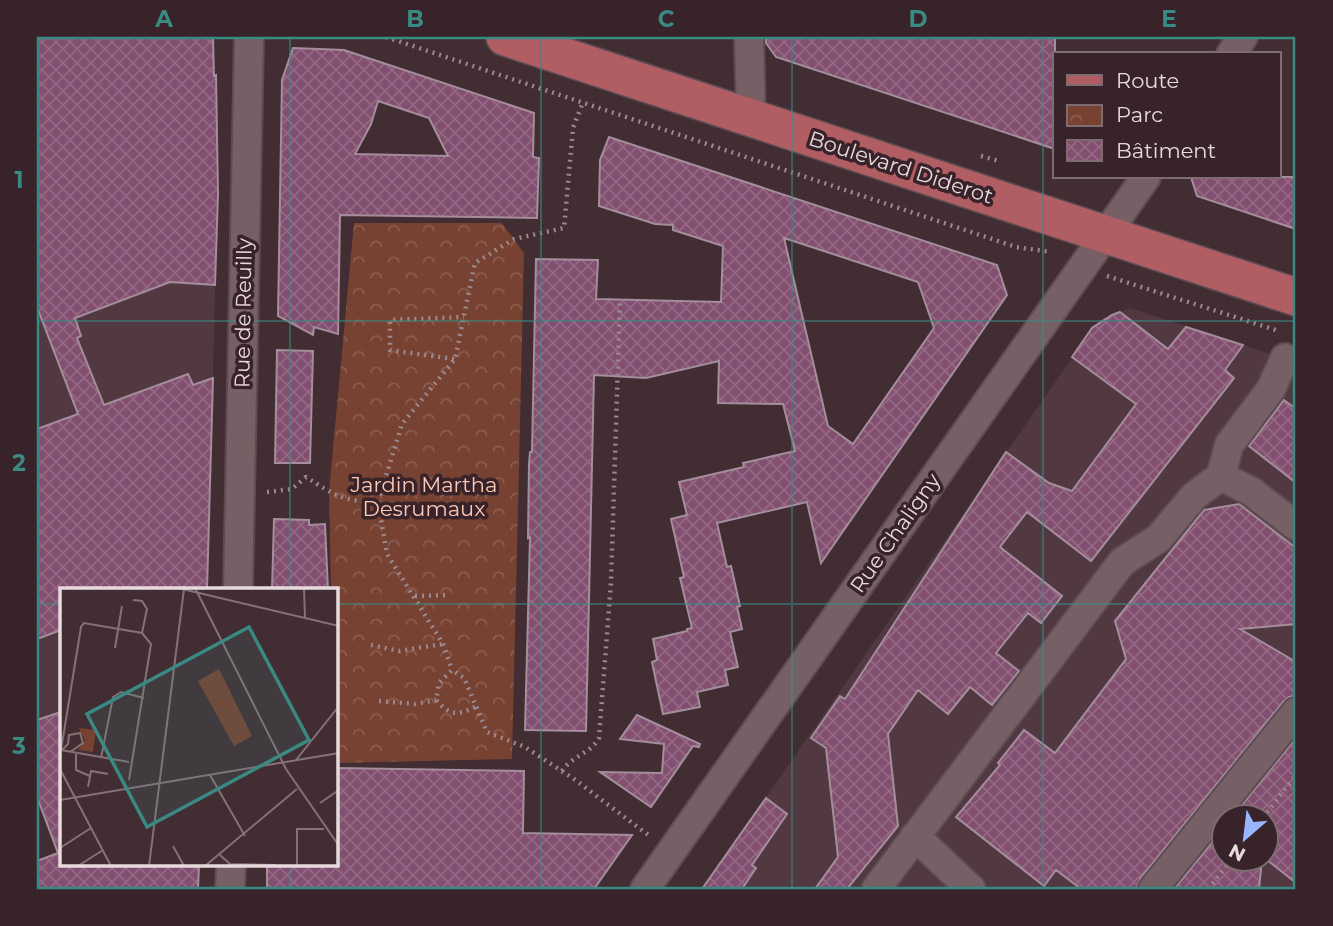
<svg xmlns="http://www.w3.org/2000/svg" width="1333" height="926" viewBox="0 0 1333 926" font-family="Montserrat,sans-serif">
<style>
.built{fill:#523840;fill-rule:evenodd}
.park{fill:url(#park-crowns)}
.building{fill:url(#building-cross-hatch);stroke:#a48e9b;stroke-width:2;fill-rule:evenodd}
.lines{fill:none;stroke-linecap:round;stroke-linejoin:round}
.minor-casing{stroke:#5d4c51;stroke-width:32}
.major-casing{stroke:#5d4c51;stroke-width:40}
.path{stroke:#9a898e;stroke-width:4.5;stroke-dasharray:2 5;stroke-linecap:butt}
.minor{stroke:#765f65;stroke-width:28}
.major{stroke:#b15d64;stroke-width:37}
.grid{fill:none;stroke:#3a8a84;stroke-width:2;stroke-opacity:0.55}
.labels{text-anchor:middle;dominant-baseline:central;stroke-width:7;stroke-linejoin:round;paint-order:stroke}
.street-label{font-size:21px;fill:#e7dadd;stroke:#372329}
.park-label{font-size:21px;fill:#fec7b6;stroke:#372329}
.inset-road{fill:none;stroke:#847277;stroke-width:2}
.view{fill:#3a8a84;fill-opacity:0.15;stroke:#3a8a84;stroke-width:3.5}
.inset-edge{fill:none;stroke:#e7dadd;stroke-width:3.5}
.neatline{fill:none;stroke:#3a8a84;stroke-width:2.5}
.grid-label{font-size:23px;text-anchor:middle;font-weight:bold;fill:#3a8a84}
</style>
<defs>
<pattern id="park-crowns" width="20" height="18" patternUnits="userSpaceOnUse" patternTransform="scale(1.75)"><rect width="20" height="18" fill="#784232"/><path d="M2 6a3 3 0 1 1 6 0M12 15a3 3 0 1 1 6 0" fill="none" stroke="#8b5d4f"/></pattern>
<pattern id="building-cross-hatch" width="8" height="8" patternUnits="userSpaceOnUse" patternTransform="scale(1.75)"><rect width="8" height="8" fill="#834f70"/><path d="M0 0l8 8M0 8l8-8" fill="none" stroke="#956884"/></pattern>
</defs>
<rect width="100%" height="100%" fill="#422d33"/>
<path class="built" d="M217,218l-8,308 -148,64v133l-24,9v-455l110,-42z
M1130,308l166,54v527h-594l393,-564 9,-7zM1224,818h42v42h-42z"/>
<path class="park" d="M354,223h148l22,30 -12,506 -176,4v-173h-5l-2,-98z"/>
<path class="building" d="M37,37h176l1,39 2,-1 2,119 -3,91 -45,-3 -95,36 6,18 -4,2 27,67 84,-31 5,11 20,-7 -6,212h-146v40l-24,9v-210l41,-15 -41,-107z
M766,37h289v112l-279,-92 -10,-14z
M293,48l51,2 190,63 -1,44 6,1 -2,60 -197,-3 -2,119 -24,-7 -1,8 -35,-19 4,-236zM378,101l51,17 19,38 -93,-2 16,-30z
M609,137l388,128 10,30 -186,268 -14,-61 -90,21 10,44 4,-1 9,40 -3,1 5,22 -12,3 8,35 -13,3 3,15 -31,7 3,15 -37,7 -11,-52 5,-2 -4,-21 34,-8v-2l5,-1 -12,-50 4,-1 -13,-58 16,-4 -8,-33 65,-15 -1,-4 52,-12 -12,-47 -65,-1 1,-42 -73,17 -52,-3 -8,356 -61,-1 5,-193 -2,1 1,-74 1,-12h2l4,-193 62,1 -2,39 125,3 2,-56 -50,-16v-5l-18,-1 -56,-18 1,-46zM784,238l134,44 16,46 -81,116 -25,-18z
M1191,177h105v52l-99,-33z
M1120,312l48,37 18,-22 57,18 -18,25 9,8 -143,183 -64,-49 -27,35 62,49 -21,27 -13,-10 -32,40 23,18 -27,34 -22,-18 -22,27 -30,-24 -30,44 10,92 -51,63h-32l23,-32 -12,-109 -15,-10 29,-42 5,3 161,-247 43,31 23,8 64,-87 -64,-47 20,-29 20,-13z
M277,350l36,1 -3,112h-35z
M1284,400l12,9v74l-47,-37z
M1239,504l57,44v76l-56,5 56,33v34l-7,1 -6,5 -143,177 -3,10h-56l-25,-19 -12,16 -88,-69 44,-52 -2,-2 26,-33 31,23 71,-94 -11,-38 89,-111z
M274,519l35,1v5l16,-1 3,66h-56z
M61,712v153h138l-1,24h-161v-28l21,-8 -21,-56v-77z
M637,715l63,29 -1,3 -6,-1 -42,61 -51,-35 62,1 2,-29 -44,-5z
M1296,738v145l-30,-24v-42h-34z
M336,768l188,3 -1,62 109,2 -38,54h-327v-24h69z
M766,798l21,16 -35,51 4,3 -14,21h-40z
M1224,827v32h38l-3,30h-85z"/>
<g class="lines">
<defs>
<path id="minor" d="M749,37l2,81
M1231,54l12,-17
M1221,476l31,16 44,34
M238,590l11,-553
M915,836l56,53
M230,889l1,-24
M645,889l501,-712
M876,889l246,-327 37,-24 35,-42 27,-20 8,-31 42,-56 14,-31
M1153,889l143,-177"/>
<path id="major" d="M505,37l791,260"/>
</defs>
<use href="#minor" class="minor-casing"/>
<use href="#major" class="major-casing"/>
<path class="path" d="M386,37l630,210 35,5
M981,156l18,5
M1107,276l172,55
M454,359l-64,-9v-30l74,-3
M267,492l25,-3 14,-12c30,19 36,24 72,25l9,52 56,90 9,26
M378,502l24,-78 53,-65 20,-96 39,-24 50,-11 9,-100 10,-26
M415,596l34,-1
M371,645l28,6 44,-7
M379,701l36,3 21,-4
M475,707c-18,9 -26,8 -39,-7l3,-17 13,-13 12,8 23,54 38,15 49,32 77,58
M562,771c12,-17 27,-16 37,-33l12,-156 9,-282
M1263,818l33,-43
M1208,889l23,-29"/>
<use href="#minor" class="minor"/>
<use href="#major" class="major"/>
</g>
<path class="grid" d="M290,37v553M541,37v852M792,37v852M1043,37v852M37,321h1259M37,604h24M336,604h960M290,865v24"/>
<g class="labels">
<g class="street-label">
<text transform="translate(901 167) rotate(18)">Boulevard Diderot</text>
<text transform="translate(243 313) rotate(-89)">Rue de Reuilly</text>
<text transform="translate(895 533) rotate(-55)">Rue Chaligny</text>
</g>
<g class="park-label">
<text x="424" y="484">Jardin Martha<tspan x="424" dy="24">Desrumaux</tspan></text>
</g>
</g>
<g transform="translate(60 588)">
<rect width="278" height="278" fill="#422d33"/>
<path d="M19,140l17,2 -3,22 -15,-2 7,-9z" fill="#784232"/>
<path d="M159,81l33,67 -18,10 -36,-65z" fill="#784232"/>
<path class="inset-road" d="M118,0l161,38M135,0l91,181 53,77M244,0l1,30M73,12l9,1 5,8 -5,24M55,60l7,-42M1,162l20,-123 3,-4 58,10 9,11 -22,136M1,162l68,12M1,163l7,-7 1,-9 11,-2 3,10 -13,9M16,166v16l14,6M41,170l12,-61 8,-5 23,6M236,172l43,-54M0,181l51,97M150,187l35,61M28,199l3,-16 17,3M0,212l279,-47M260,215l19,-13M113,258l11,20M0,260l31,-20M160,267l10,9 46,1M18,278l25,-16M89,278l35,-277M145,278l92,-77M237,278v-37h27"/>
<path class="view" d="M189,39l60,113 -162,87 -60,-113z"/>
<rect width="278" height="278" class="inset-edge"/>
</g>
<rect width="1333" height="926" fill="none" stroke="#372329" stroke-width="77"/>
<rect x="1053" y="52" width="228" height="126" fill="#372329" stroke="#7d6c71" stroke-width="2"/>
<rect x="1067" y="75" width="35" height="10" fill="#b15d64" stroke="#7d6c71" stroke-width="2"/>
<text x="1116" y="88" font-size="21" fill="#e7dadd">Route</text>
<rect x="1067" y="105" width="35" height="21" fill="url(#park-crowns)" stroke="#7d6c71" stroke-width="2"/>
<text x="1116" y="122" font-size="21" fill="#e7dadd">Parc</text>
<rect x="1067" y="140" width="35" height="21" fill="url(#building-cross-hatch)" stroke="#7d6c71" stroke-width="2"/>
<text x="1116" y="158" font-size="21" fill="#e7dadd">Bâtiment</text>
<g transform="translate(1245 838) rotate(208)"><circle r="33" fill="#372329" stroke="#7d6c71" stroke-width="2"/>
<path d="M0-5L12 26L0 18L-12 26Z" fill="#98b5fd"/>
<text y="-10" font-size="19" font-weight="bold" text-anchor="middle" fill="#e7dadd">N</text>
</g>
<rect x="38" y="38" width="1256" height="850" class="neatline"/>
<g class="grid-label">
<text x="164" y="27">A</text>
<text x="415" y="27">B</text>
<text x="666" y="27">C</text>
<text x="918" y="27">D</text>
<text x="1169" y="27">E</text>
<text x="19" y="188">1</text>
<text x="19" y="471">2</text>
<text x="19" y="754">3</text>
</g>
</svg>
